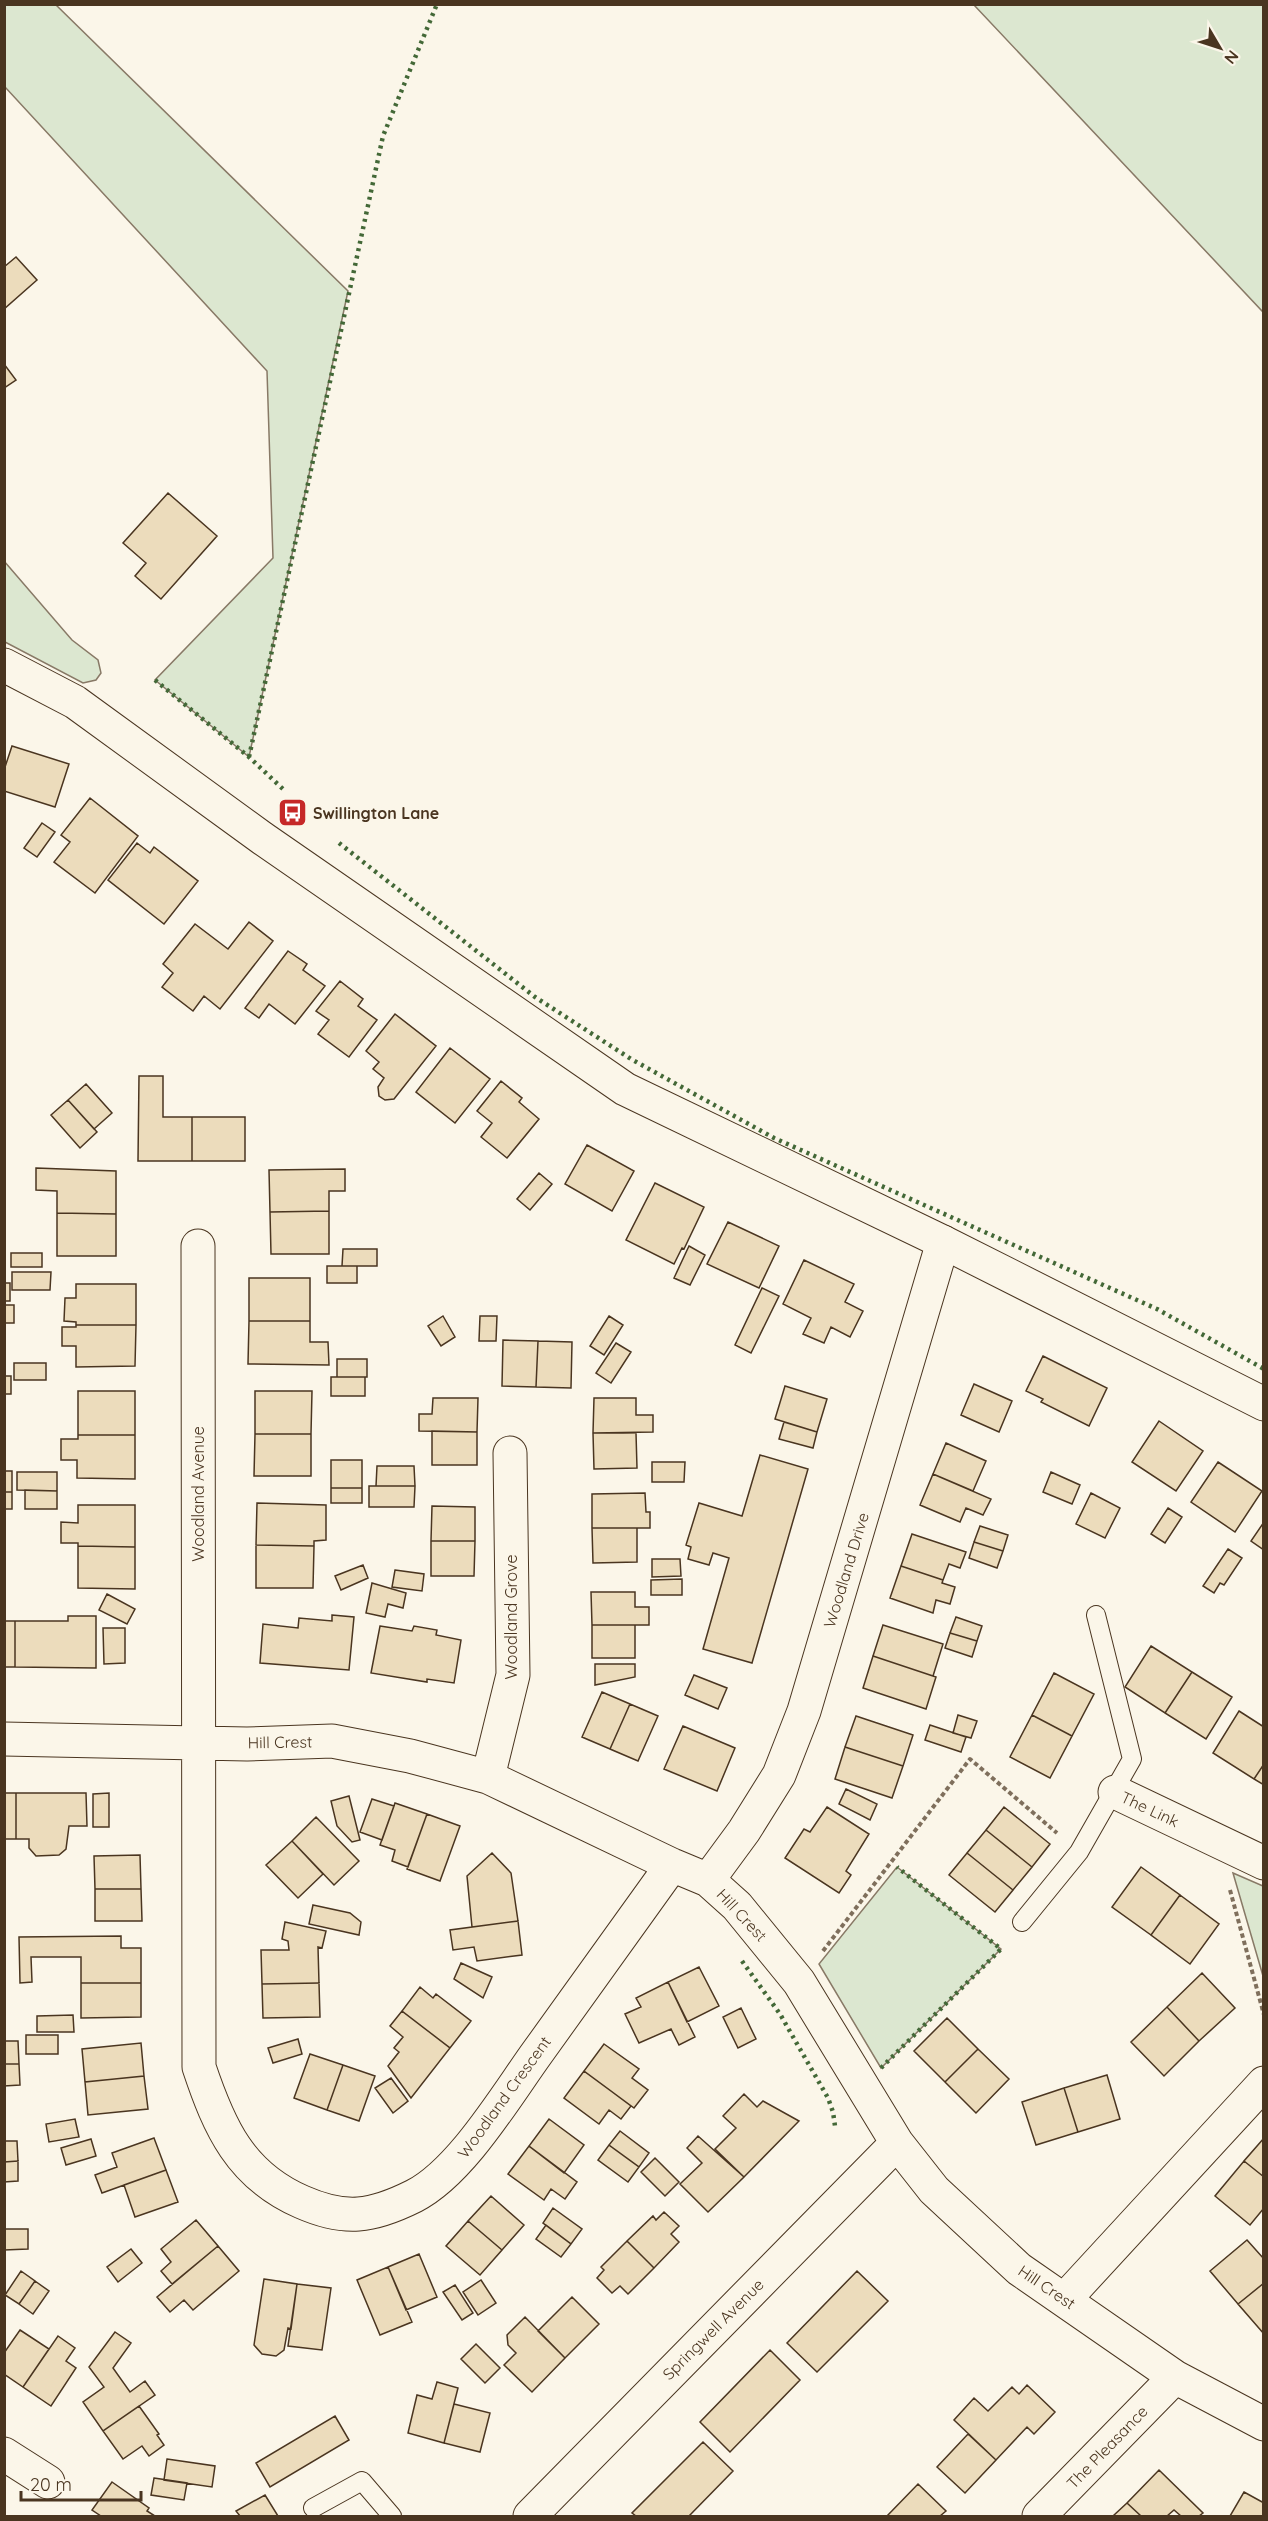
<svg xmlns="http://www.w3.org/2000/svg" width="1268" height="2521" viewBox="0 0 1268 2521" font-family="Quicksand,sans-serif">
<style>
.green{fill:#dce7d0;stroke:#887966;stroke-width:1.5}
.building{fill:#ecdcbc;stroke:#4a3520;stroke-width:1.5}
.lines{fill:none;stroke-linecap:round;stroke-linejoin:round}
.lane-casing{stroke:#4a3520;stroke-width:20}
.street-casing{stroke:#4a3520;stroke-width:35}
.secondary-casing{stroke:#4a3520;stroke-width:35}
.path{stroke:#7f6f5c;stroke-width:4;stroke-dasharray:4.5 3;stroke-linecap:butt}
.lane{stroke:#fbf6e9;stroke-width:18}
.street{stroke:#fbf6e9;stroke-width:33}
.secondary{stroke:#fbf6e9;stroke-width:33}
.hedge{stroke:#436837;stroke-width:4.5;stroke-dasharray:3 4.5;stroke-linecap:butt}
.labels{text-anchor:middle;dominant-baseline:central;stroke-width:4.5;stroke-linejoin:round;paint-order:stroke}
.poi-label{font-size:16px;font-weight:bold;fill:#4a3520;stroke:#fbf6e9;text-anchor:start}
.street-label{font-size:16px;fill:#4a3520;stroke:#fbf6e9}
</style>
<rect width="100%" height="100%" fill="#fbf6e9"/>
<path class="green" d="M5,4l51,1 292,286 -99,466 -94,-77 118,-122 -6,-187 -262,-284z
M974,5h289v307z
M4,561l68,79 26,20 3,13 -5,7 -13,3 -78,-41z
M897,1867l104,82 -120,119 -62,-104z
M1233,1873l30,13v90z"/>
<path class="building" d="M16,257l21,23 -33,29v-42z
M4,364l12,16 -12,8z
M168,493l49,43 -56,63 -26,-23 11,-13 -23,-20z
M12,746l57,18 -14,43 -51,-16v-21z
M90,798l48,38 -43,57 -41,-31 16,-20 -9,-7z
M42,823l13,9 -18,25 -13,-9z
M137,843l13,10 4,-6 44,34 -34,43 -56,-44z
M249,922l24,19 -53,68 -16,-13 -11,15 -31,-24 11,-14 -10,-9 32,-40 33,25z
M288,951l19,13 -4,6 22,16 -30,38 -26,-20 -10,14 -14,-10z
M340,981l23,18 -5,7 19,14 -28,37 -31,-23 11,-14 -13,-9z
M395,1014l41,32 -42,53 -9,1 -6,-4 -1,-9 6,-9 -11,-9 6,-7 -13,-11z
M450,1048l40,31 -35,44 -39,-31z
M139,1076h24v41h29v44h-54z
M501,1081l21,17 -3,4 20,17 -32,39 -26,-21 11,-14 -15,-12z
M86,1084l26,29 -18,16 -26,-29z
M68,1100l29,32 -17,16 -29,-33z
M192,1117h53v44h-53z
M587,1145l47,26 -22,40 -47,-27z
M36,1168l80,3v43l-59,-1v-22l-21,-1z
M345,1169v22h-16v20l-59,1 -1,-42z
M539,1173l13,11 -22,26 -13,-11z
M655,1183l49,24 -20,42 -2,-1 -8,16 -48,-24z
M329,1211v43h-58l-1,-42z
M57,1213l59,1v42h-59z
M728,1222l51,24 -20,42 -52,-24z
M689,1246l16,9 -15,30 -16,-7z
M343,1249h34v17h-35z
M11,1253h31v14h-31z
M804,1260l50,24 -9,18 18,9 -13,26 -19,-10 -7,16 -21,-9 8,-16 -28,-14z
M327,1266h30v17h-30z
M12,1272h39l-1,18h-38z
M249,1278h61v43h-61z
M4,1283h6v18h-6z
M76,1284h60v41h-60v-3l-12,-1 1,-23h11z
M762,1288l17,8 -28,57 -16,-8z
M4,1305h10v18h-10z
M443,1316l12,21 -14,9 -13,-20z
M480,1316h17l-1,25h-17z
M609,1316l14,9 -19,30 -14,-9z
M249,1321h61v21h18l1,23 -81,-1z
M76,1325h60l-1,41 -59,1v-21h-14v-19h14z
M503,1340l35,1 -2,46 -34,-1z
M538,1341l34,1 -1,46 -35,-1z
M616,1343l15,9 -20,31 -15,-10z
M1043,1356l64,32 -18,38 -48,-24 2,-3 -17,-8z
M337,1359h30v18h-30z
M14,1363h32v17h-32z
M4,1376h7v18h-7z
M331,1377h34v19h-34z
M974,1384l38,17 -13,31 -38,-17z
M785,1386l42,13 -10,33 -42,-13z
M78,1391h57v44h-57z
M255,1391h57l-1,43h-56z
M433,1398h45l-1,34 -58,-1v-17h13z
M594,1398h42v17h17v17l-60,1z
M1159,1421l44,30 -27,40 -44,-29z
M784,1422l33,10 -4,16 -34,-9z
M432,1431l45,1v33h-45z
M593,1433h43l1,35 -43,1z
M255,1434h56v42h-57z
M78,1435h57v44l-58,-1v-18h-16v-21h17z
M946,1443l40,18 -13,30 -40,-17z
M760,1455l48,14 -56,194 -49,-14 26,-91 -16,-5 -4,12 -21,-6 3,-12 -5,-2 13,-42 43,13z
M331,1460h31v28h-31z
M652,1462h33l-1,20h-32z
M1218,1462l44,29 -27,41 -44,-30z
M377,1466h37l1,20h-39z
M4,1471h8v21h-8z
M17,1472h40v19l-40,-1z
M1051,1472l29,13 -8,19 -29,-12z
M933,1474l58,25 -8,16 -17,-7 -6,14 -40,-17z
M369,1486h46l-1,21h-45z
M331,1488h31v15h-31z
M25,1490l32,1v18h-32z
M4,1492h8v17h-8z
M645,1493l1,19h4v16h-58v-34z
M1091,1493l29,15 -15,30 -29,-14z
M257,1503l69,2v35l-12,1v5l-58,-1z
M78,1505h57v42l-57,-1v-3h-17v-21l17,1z
M432,1506l43,1v34h-44z
M1168,1508l14,9 -17,26 -14,-9z
M1264,1522v28l-13,-9z
M980,1526l28,9 -5,16 -29,-9z
M592,1528h45v34l-44,1z
M912,1534l54,18 -6,16 -11,-4 -6,16 -42,-14z
M431,1541h44l-1,35h-43z
M974,1542l29,9 -6,17 -28,-10z
M256,1545l58,1 -1,42h-57z
M78,1546l57,1v42l-57,-1z
M1228,1549l14,9 -18,27 -4,-2 -6,10 -11,-7z
M652,1559h28l1,17 -29,1z
M363,1565l5,13 -27,12 -6,-14z
M901,1566l42,14 -1,3 13,4 -5,17 -14,-4 -3,13 -43,-15z
M395,1570l29,4 -2,17 -30,-4z
M682,1579v16h-31v-15z
M372,1583l34,10 -3,15 -15,-4 -3,13 -19,-4z
M591,1592h44v15h14v18h-57z
M107,1594l28,15 -8,15 -28,-14z
M332,1615l22,2 -5,53 -89,-7 3,-39 35,4 1,-10 33,3z
M68,1616h28v52l-81,-1v-46h53z
M956,1617l26,9 -5,15 -27,-8z
M4,1621h11v46h-11z
M592,1625h43v33h-43z
M883,1625l60,19 -10,32 -60,-20z
M380,1626l32,5 2,-5 23,4 -1,5 25,5 -7,43 -27,-4v3l-56,-9z
M103,1628h22v35l-21,1z
M950,1633l27,8 -5,16 -27,-9z
M1151,1646l41,26 -27,41 -40,-26z
M873,1656l63,21 -10,32 -63,-21z
M595,1664h40v13l-40,8z
M1192,1672l40,25 -26,42 -41,-26z
M1054,1673l40,21 -22,42 -40,-21z
M694,1675l33,13 -9,21 -33,-14z
M602,1692l28,12 -20,45 -28,-12z
M630,1704l28,12 -20,45 -28,-12z
M1239,1711l25,16v37l-10,15 -41,-26z
M958,1715l19,6 -6,17 -18,-5z
M1032,1715l40,21 -22,42 -40,-21z
M856,1716l57,19 -10,31 -58,-19z
M930,1725l36,12 -5,15 -36,-12z
M683,1726l52,22 -18,43 -53,-22z
M845,1747l58,19 -11,32 -57,-19z
M1264,1764v21l-10,-6z
M846,1789l31,15 -7,16 -31,-16z
M4,1793h12v46h-12z
M16,1793h70l1,33h-18l-3,23 -7,6 -23,1 -7,-8v-9h-13z
M109,1793v34h-16v-33z
M349,1796l11,44 -8,2 -15,-16 -6,-25z
M372,1799l22,7 -12,34 -22,-8z
M395,1803l32,11 -19,53 -16,-6 3,-11 -15,-5z
M827,1807l42,27 -23,37 5,4 -12,18 -54,-35 19,-29 6,3z
M1004,1807l46,37 -18,23 -46,-37z
M427,1814l33,12 -20,55 -33,-12z
M316,1817l43,44 -25,24 -42,-44z
M986,1830l46,37 -19,23 -46,-37z
M292,1841l31,33 -25,24 -32,-33z
M492,1853l19,20 7,48 -46,6 -5,-51z
M967,1853l46,37 -18,22 -46,-37z
M140,1855l1,34h-46l-1,-33z
M1141,1867l39,28 -29,40 -39,-28z
M95,1889h46l1,32h-47z
M1180,1895l39,29 -29,40 -39,-29z
M313,1905l37,8 11,9 -2,13 -50,-11z
M518,1921l4,34 -45,6 -3,-14 -21,3 -3,-20z
M285,1922l41,9 -4,17 -4,-1 1,36 -57,1 -1,-34h28l-1,-9 -6,-2z
M121,1936v12h20v35h-60v-26h-50l1,25 -12,1 -1,-46z
M461,1963l31,14 -9,21 -29,-19z
M699,1967l20,39 -32,16 -19,-40z
M1202,1973l33,35 -36,33 -32,-34z
M668,1982l27,55 -16,8 -8,-16 -32,14 -14,-29 16,-7 -5,-9z
M81,1983h60v34l-60,1z
M319,1983l1,34 -57,1 -1,-34z
M420,1987l13,11 3,-4 35,27 -21,27 -48,-37z
M1167,2007l32,34 -35,35 -33,-34z
M741,2008l15,31 -18,9 -15,-31z
M402,2011l48,37 -39,50 -23,-32 11,-14 -5,-4 9,-11 -13,-11z
M73,2015l1,17h-37v-16z
M947,2018l31,31 -33,33 -31,-31z
M26,2035h32v19h-32z
M298,2039l4,15 -29,9 -5,-15z
M4,2041h14l1,23h-15z
M141,2043l3,33 -59,6 -3,-33z
M604,2044l35,25 -7,9 16,12 -14,18 -50,-37z
M978,2049l31,30 -33,34 -31,-31z
M310,2054l33,11 -16,45 -33,-12z
M4,2064h15l1,21 -16,1z
M343,2065l32,11 -16,45 -32,-11z
M584,2071l47,35 -10,13 -12,-9 -10,14 -35,-26z
M1107,2075l13,44 -42,13 -14,-44z
M144,2076l4,33 -60,6 -3,-33z
M391,2078l17,23 -15,12 -18,-25z
M1064,2088l14,44 -42,13 -14,-43z
M744,2094l13,13 6,-6 36,20 -55,56 -29,-28 21,-21 -13,-12z
M75,2119l4,18 -30,5 -3,-18z
M549,2119l35,26 -20,28 -35,-27z
M620,2131l29,22 -10,14 -30,-22z
M698,2136l46,41 -36,35 -28,-28 22,-21 -15,-15z
M154,2138l12,32 -64,23 -7,-18 22,-8 -5,-14z
M1264,2138v39l-20,-16z
M91,2139l5,17 -30,9 -5,-17z
M4,2141h13l1,20 -14,1z
M609,2145l30,22 -11,15 -30,-22z
M529,2146l48,36 -12,17 -14,-10 -7,11 -36,-26z
M655,2158l24,24 -14,14 -24,-24z
M18,2161v20l-14,1v-20z
M1244,2161l20,16v31l-14,17 -35,-29z
M166,2170l12,32 -43,15 -11,-32z
M491,2196l33,29 -22,25 -34,-29z
M553,2208l29,21 -11,15 -28,-21z
M664,2212l15,14 -8,8 8,8 -25,26 -27,-27 26,-25 3,4z
M196,2220l22,26 -46,38 -11,-13 10,-9 -10,-13z
M468,2221l34,29 -22,25 -34,-29z
M546,2225l25,19 -10,13 -25,-18z
M4,2229h24v20l-24,1z
M1247,2240l17,19v24l-26,21 -28,-33z
M627,2241l27,27 -26,26 -8,-8 -8,7 -15,-15 7,-8 -3,-3z
M218,2246l21,25 -46,39 -9,-10 -14,12 -13,-15z
M131,2249l11,14 -24,19 -11,-15z
M419,2254l18,43 -31,13 -18,-43z
M388,2267l24,55 -32,13 -23,-55z
M21,2271l14,10 -16,23 -14,-9z
M857,2271l31,30 -71,71 -30,-29z
M264,2279l33,5 -6,45 -3,-1 -4,22 -8,6 -14,-2 -8,-9z
M481,2280l15,23 -18,12 -15,-23z
M35,2281l14,10 -16,23 -14,-10z
M1264,2283v51l-26,-30z
M297,2284l34,4 -9,62 -34,-4z
M455,2285l18,28 -11,7 -19,-28z
M572,2297l27,27 -34,34 -27,-27z
M525,2317l40,41 -33,34 -28,-27 12,-12 -8,-8 -1,-10z
M20,2330l29,19 -26,38 -19,-13v-21z
M115,2332l16,11 -18,25 17,24 15,-11 10,14 -52,36 -20,-29 21,-15 -15,-20z
M58,2336l17,12 -9,13 10,7 -25,38 -28,-19z
M476,2344l24,24 -15,15 -24,-24z
M770,2350l30,30 -70,72 -30,-30z
M437,2382l21,6 -14,55 -36,-10 9,-38 15,4z
M1027,2385l28,27 -21,22 -7,-7 -31,33 -42,-40 20,-22 14,13 24,-24 7,7z
M454,2404l36,9 -10,39 -36,-9z
M139,2406l20,28 -2,1 7,10 -15,11 -7,-10 -19,13 -20,-28z
M335,2416l14,24 -79,47 -14,-24z
M968,2434l28,26 -31,33 -28,-26z
M703,2442l30,29 -44,45h-53l-4,-3z
M167,2459l48,7 -3,21 -48,-7z
M1159,2470l44,43 -4,3h-18l-7,-6 -7,6h-26l-14,-13z
M154,2478l33,5 -3,17 -33,-5z
M112,2482l37,26 -2,3 8,5h-54l-9,-6z
M918,2484l28,27 -6,5h-53z
M1244,2492l20,11v13h-34z
M265,2495l13,21h-38l-4,-5z
M1127,2503l14,13h-28z"/>
<g class="lines">
<defs>
<path id="lane" d="M1022,1922l57,-70 53,-93 -36,-144
M313,2508l49,-27 30,35"/>
<path id="street" d="M198,1246l1,821c20,60 41,108 103,135 43,19 70,15 112,-6 47,-24 92,-100 123,-143 45,-62 90,-125 135,-188
M4,1739l243,5 85,-3 78,15 78,21 184,88 36,15 29,26 62,76 98,161 37,47 85,79 156,108 89,47
M488,1777l25,-102 -3,-222
M1115,1792l149,71
M708,1880l36,-49 35,-56 25,-64 139,-469
M1065,2299l199,-216
M4,2454l44,28
M530,2516l367,-373
M1039,2516l136,-139"/>
<path id="secondary" d="M4,665l71,37 187,136 363,251 318,153 321,162"/>
</defs>
<use href="#lane" class="lane-casing"/>
<use href="#street" class="street-casing"/>
<use href="#secondary" class="secondary-casing"/>
<path class="path" d="M1230,1890l34,125
M823,1951l147,-192 87,74"/>
<use href="#lane" class="lane"/>
<use href="#street" class="street"/>
<use href="#secondary" class="secondary"/>
<path class="hedge" d="M155,680l94,77 35,33
M249,757l134,-621 54,-132
M339,843l196,154 96,62 143,79 383,171 107,60
M742,1961l38,53 48,84 5,14 2,14
M881,2068l120,-119 -104,-82"/>
</g>
<defs>
<symbol id="bus-square" viewBox="-11 -11 22 22"><rect x="-9" y="-9" width="18" height="18" rx="4" fill="#c62828" stroke="#fbf6e9"/><path d="M-5-6H5V4H4V6H2V4H-2V6H-4V4H-5ZM-3.5-4V0h7V-4ZM-3.5 1.2v1.5H-2V1.2ZM2 1.2v1.5H3.5V1.2Z" fill="#fff"/></symbol>
</defs>
<g fill-rule="evenodd">
<use href="#bus-square" x="276" y="796" width="33" height="33"/>
</g>
<g class="labels">
<g class="poi-label">
<text x="313" y="813">Swillington Lane</text>
</g>
<g class="street-label">
<text transform="translate(198 1494) rotate(-90)">Woodland Avenue</text>
<text transform="translate(846 1570) rotate(-73)">Woodland Drive</text>
<text transform="translate(511 1617) rotate(-90)">Woodland Grove</text>
<text transform="translate(280 1742) rotate(-1)">Hill Crest</text>
<text transform="translate(1150 1809) rotate(25)">The Link</text>
<text transform="translate(742 1915) rotate(47)">Hill Crest</text>
<text transform="translate(504 2097) rotate(-54)">Woodland Crescent</text>
<text transform="translate(1047 2287) rotate(34)">Hill Crest</text>
<text transform="translate(713 2329) rotate(-45)">Springwell Avenue</text>
<text transform="translate(1107 2447) rotate(-46)">The Pleasance</text>
</g>
</g>
<rect width="1268" height="2521" fill="none" stroke="#4a3520" stroke-width="12"/>
<g transform="translate(1220 48) rotate(129)" stroke="#fbf6e9" stroke-width="4.5" paint-order="stroke">
<path d="M0-4.5L10 22L0 15L-10 22Z" fill="#4a3520"/>
<text y="-9" font-size="16" font-weight="bold" text-anchor="middle" fill="#4a3520">N</text>
</g>
<path d="M21 2491v9h120v-9" fill="none" stroke="#4a3520" stroke-width="3"/>
<text x="30" y="2491" font-size="18" fill="#4a3520" stroke="#fbf6e9" stroke-width="4.5" paint-order="stroke">20 m</text>
</svg>
